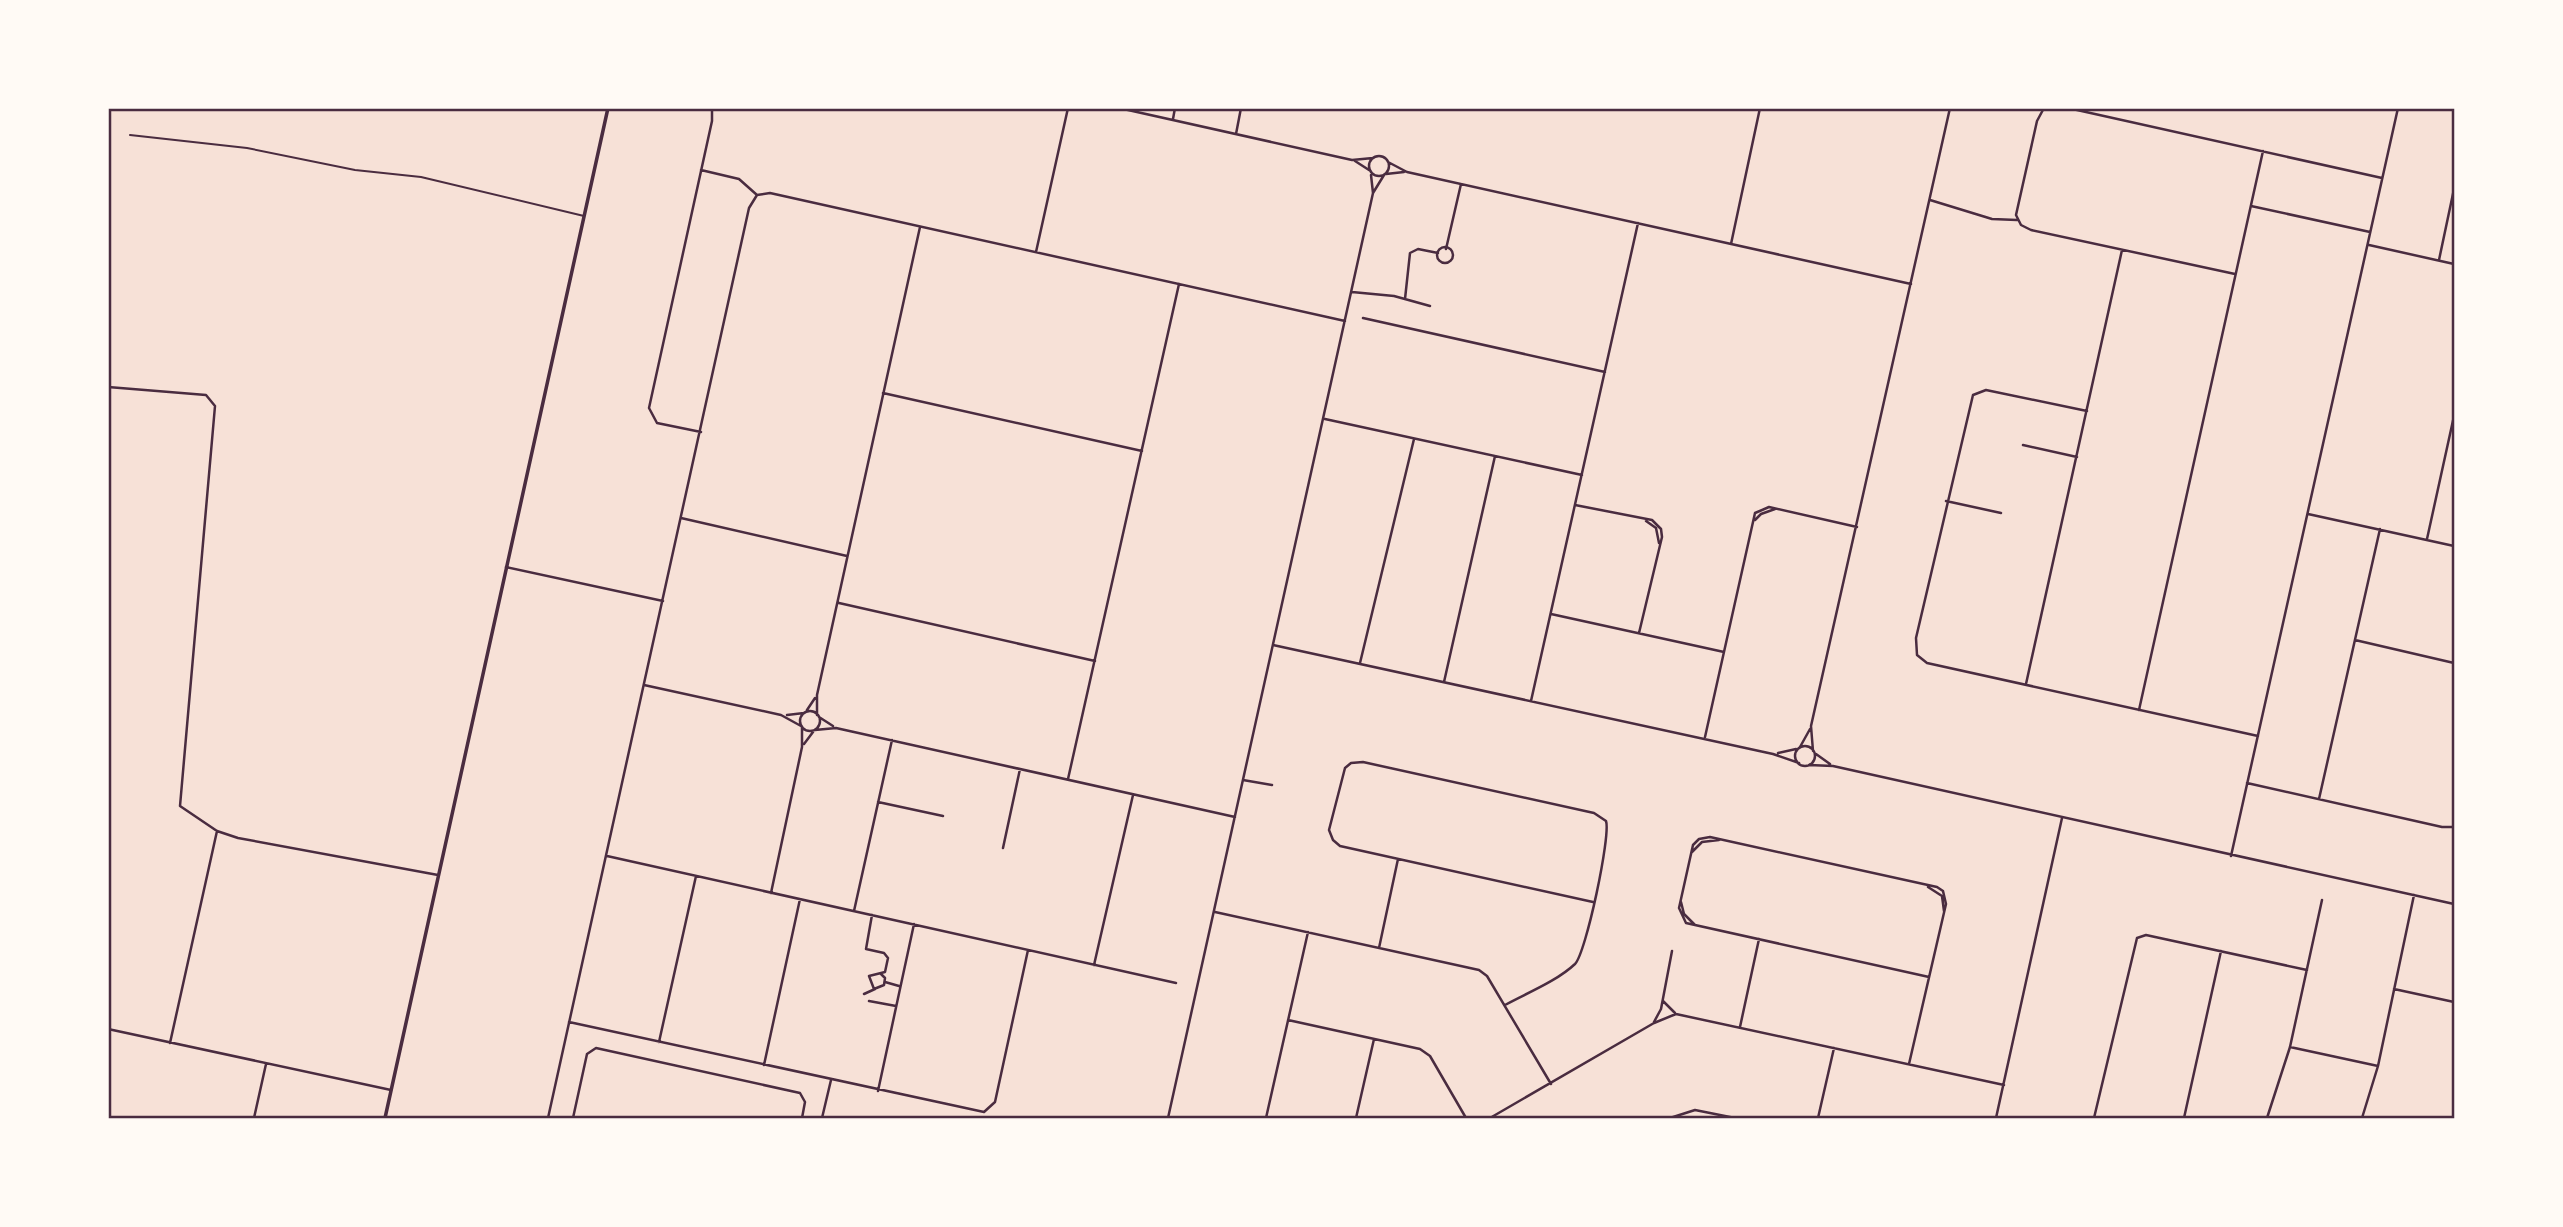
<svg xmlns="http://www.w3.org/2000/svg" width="2563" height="1227" viewBox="0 0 2563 1227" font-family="Helvetica,sans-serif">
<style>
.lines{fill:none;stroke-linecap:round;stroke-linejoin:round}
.service{stroke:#4a2c40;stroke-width:2}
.minor{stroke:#4a2c40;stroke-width:2.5}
.tertiary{stroke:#4a2c40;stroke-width:3.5}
.neatline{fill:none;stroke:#4a2c40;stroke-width:2.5}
</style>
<rect width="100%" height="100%" fill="#f7e1d7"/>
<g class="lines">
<path class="service" d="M130,135l117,13 108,22 66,7 163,39"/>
<path class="minor" d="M1119,108l233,52 21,-2
M2044,108l-7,13 -21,94 5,10 10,5 204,44
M2068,108l314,70
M1173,119l2,-11
M1236,134l5,-26
M1369 166a10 10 0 1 1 20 0a10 10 0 1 1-20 0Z
M1355,161l14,9
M1388,162l19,10 504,112
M701,170l38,9 18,16
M1386,174l18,-2
M1371,175l2,18
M757,195l13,-2 575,128
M1930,200l62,19 25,1
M2251,206l119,26
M1731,244l29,-136
M2369,245l85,19
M1437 255a8 8 0 1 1 16 0a8 8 0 1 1-16 0Z
M1446,249l15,-65
M1036,252l32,-144
M2439,260l15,-71
M1352,292l42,4 36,10
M1405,299l5,-46 8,-4 20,4
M1363,318l242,54
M108,387l98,8 9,11 -35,400 37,25 21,7 200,37
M883,393l259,58
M2087,411l-101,-21 -13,5 -57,243 1,17 10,8 331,73
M1325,419l257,56
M701,432l-44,-9 -8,-15 63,-287v-13
M2023,445l54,12
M1946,501l55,12
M1575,505l77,15 9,9 1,8 -23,96
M2308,514l146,32
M681,518l166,38
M1755,520l6,-6 14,-5
M1646,521l10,7 3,15
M2427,539l27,-123
M506,567l157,34
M839,603l256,58
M1551,614l173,38
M2355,640l99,23
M1273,645l500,109 26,9
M1360,663l54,-224
M1444,682l51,-226
M2026,684l96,-434
M644,685l137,30 20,11
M1531,701l107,-478
M807,710l8,-12
M2139,710l124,-559
M800 721a10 10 0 1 1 20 0a10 10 0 1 1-20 0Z
M787,715l17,-2
M817,715v-20l103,-468
M819,717l14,9
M815,730l21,-2 399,89
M1705,737l50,-224 14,-6 88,20
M804,744l9,-12
M1795 756a10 10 0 1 1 20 0a10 10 0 1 1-20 0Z
M1800,747l10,-18
M1813,751l-2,-25 139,-618
M1778,753l18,-4
M1816,754l14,10
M1809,765l24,1 621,138
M1068,779l111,-495
M1243,780l29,5
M2247,783l195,44h12
M2319,799l61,-270
M878,802l65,14
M1003,848l17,-79
M1692,852l10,-10 17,-2
M607,856l569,127
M2231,856l167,-748
M1928,887l14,9 2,15
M771,893l31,-146v-20
M1681,902l3,12 11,11
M854,911l38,-171
M1215,912l264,58 8,6 64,108
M872,915l-6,34 18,4 4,5 -3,14 -16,4 5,13 10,-4 1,-7 -4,-4
M1379,948l19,-89
M1094,965l39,-170
M885,982l14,4
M2394,989l60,13
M864,994l11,-5
M869,1001l27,5
M1663,1001l12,12
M1505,1005c22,-12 52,-24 70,-41 11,-11 36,-129 31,-143l-12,-8 -231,-51 -12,1 -6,5 -16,62 4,10 7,6 253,56
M1288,1020l132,29 10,7 36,62
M569,1022l415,90 11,-10 33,-152
M1654,1022l7,-13 11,-58
M1740,1027l19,-88
M108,1029l283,61
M659,1042l37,-166
M170,1043l47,-212
M2290,1047l88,19
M1909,1064l37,-160 -3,-13 -6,-4 -227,-50 -11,2 -6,6 -14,63 7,15 243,54
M764,1065l36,-166
M878,1091l36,-167
M254,1118l12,-54
M548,1118l201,-910 8,-13
M573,1118l14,-64 9,-6 204,45 5,9 -3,16
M822,1118l9,-38
M1168,1118l205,-925 11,-18
M1266,1118l42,-186
M1356,1118l18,-79
M1490,1118l164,-95 22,-9 328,71
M1670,1118l25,-8 40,8
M1818,1118l16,-70
M1996,1118l66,-300
M2094,1118l43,-180 9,-3 161,35
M2184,1118l37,-167
M2267,1118l23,-71 32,-147
M2362,1118l16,-52 36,-171"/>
<path class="tertiary" d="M385,1118l223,-1010"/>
</g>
<rect width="2563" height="1227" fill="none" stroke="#fffaf5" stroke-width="220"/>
<rect x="110" y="110" width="2343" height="1007" class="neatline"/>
</svg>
